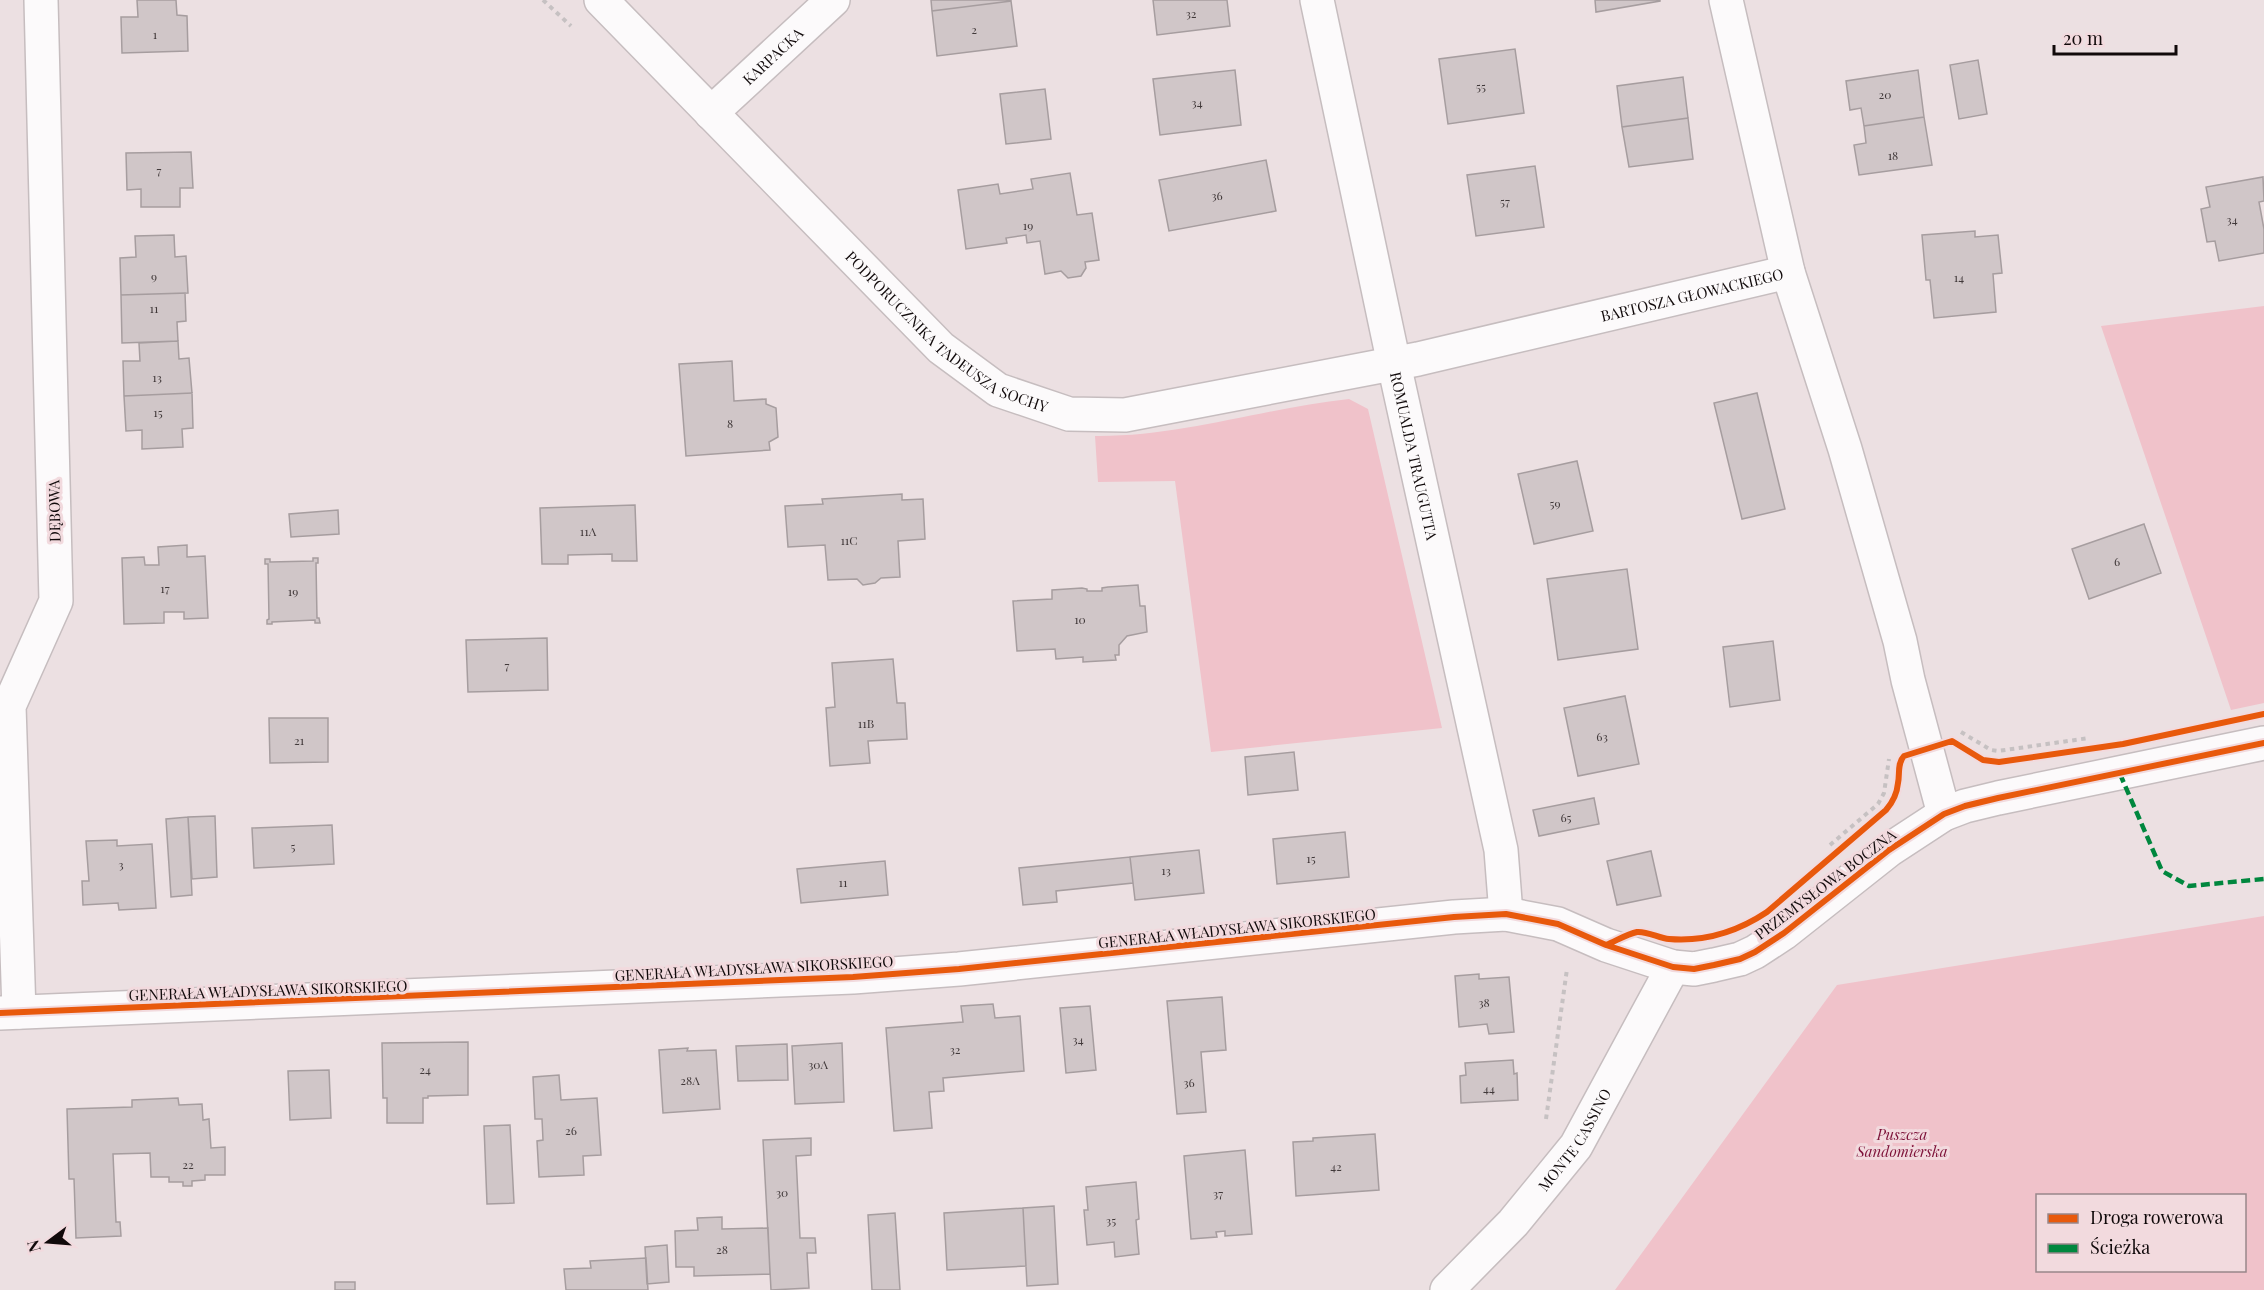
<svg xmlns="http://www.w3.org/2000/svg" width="2264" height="1290" viewBox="0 0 2264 1290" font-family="'Playfair Display',serif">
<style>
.green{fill:#f0c2ca;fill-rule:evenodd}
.building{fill:#d0c6c8;stroke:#a69d9f;stroke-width:1.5}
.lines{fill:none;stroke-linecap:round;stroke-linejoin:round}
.street-casing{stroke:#c6bdbf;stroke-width:36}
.path{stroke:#c6c1c2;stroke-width:4;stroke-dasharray:4.5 4.5;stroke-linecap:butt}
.street{stroke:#fcfafb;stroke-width:33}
.quiet{stroke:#00873e;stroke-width:4.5;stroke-dasharray:9 4.5;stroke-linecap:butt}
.cycleway-casing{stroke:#f2dade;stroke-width:10}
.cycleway{stroke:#e8590c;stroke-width:6}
.labels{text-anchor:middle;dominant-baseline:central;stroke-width:6;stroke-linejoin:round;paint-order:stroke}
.number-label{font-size:12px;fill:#41393a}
.street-label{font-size:15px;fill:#110a0b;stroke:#f2dade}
.park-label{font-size:15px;font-style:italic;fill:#7d1138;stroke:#f2dade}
</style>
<rect width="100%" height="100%" fill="#ece0e2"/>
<path class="green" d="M2264,306v397l-33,7 -130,-384z
M1349,399l19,10 74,319 -231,24 -36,-271 -77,1 -3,-46c86,1 169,-28 254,-37z
M2264,916v374h-649l222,-305zM2038,1196h206v74h-206z"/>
<path class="building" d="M137,0h39l1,15 10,1 1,35 -66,2 -1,-36h17z
M931,0h80v1l-79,10z
M1153,0h74l3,26 -73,9z
M1595,0h65v1l-64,11z
M1011,1l6,45 -80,10 -5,-45z
M1515,49l9,64 -76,11 -9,-65z
M1978,60l9,54 -28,5 -9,-54z
M1235,70l6,55 -81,10 -7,-56z
M1918,70l6,47 -60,9 -3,-18 -11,2 -4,-29z
M1683,77l5,41 -66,9 -5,-41z
M1045,89l6,50 -45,5 -6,-50z
M1924,117l8,48 -73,10 -5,-30 12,-2 -2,-17z
M1688,118l5,41 -64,8 -7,-40z
M191,152l2,36h-13v19h-39v-18l-14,1 -1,-37z
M1266,160l10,51 -107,20 -10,-51z
M1535,166l9,61 -68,9 -9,-61z
M1070,173l7,42 15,-2 7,47 -14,2 1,6 -5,8 -13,2 -7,-7 -16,3 -5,-33 -13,2 -1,-8 -20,3 1,5 -41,6 -8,-59 40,-6 2,10 33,-5 -2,-10z
M2263,177l1,24 -5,1 5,27v24l-45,8 -4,-20 -8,1 -6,-33 9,-2 -4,-20z
M1975,231v6l23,-2 4,38 -9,1 3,38 -62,6 -4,-38h-4l-4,-45z
M174,235l1,22 11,-1 2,37 -67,2 -1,-37 16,-1 -1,-21z
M185,293l1,28 -9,1 1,19 -56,2 -1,-48z
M178,341l1,18 10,-1 3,35 -68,3 -1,-35h17l-1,-18z
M732,361l2,40 32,-2v5l10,4 2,29 -9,5 1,8 -84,6 -7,-92z
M192,393l1,35 -11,1 1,18 -41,2v-19l-16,1 -2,-35z
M1757,393l28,116 -43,10 -28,-116z
M1577,461l16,70 -59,13 -16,-70z
M902,494v6l21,-1 2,40 -27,2 2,36 -19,1 -6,5 -12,2 -6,-6 -29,1 -3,-35 -37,2 -3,-41 38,-2 -1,-5z
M635,505l2,56h-25v-7l-44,1v9h-26l-2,-56z
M338,510l1,24 -48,3 -2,-23z
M2144,524l17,49 -72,26 -17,-50z
M187,545v12l18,-1 3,62 -24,1v-7h-20v11l-40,1 -2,-66 22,-1 1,8h14l-1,-18z
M313,558h5v5h-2l1,55h2l1,5h-5v-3l-43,2v2h-5v-4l2,-1 -1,-55h-3v-5h5v3l43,-1z
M1627,569l11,80 -80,11 -11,-81z
M1138,585l2,21h5l2,26 -20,4 -8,9v10h-4l1,5 -33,2v-5l-27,2 -1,-10 -38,2 -4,-50 39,-2v-9l30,-2 5,1v2h15v-3l6,-1z
M547,638l1,52 -80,2 -2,-52z
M1773,641l7,59 -50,7 -7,-60z
M893,659l4,44h8l2,36 -39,2 2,22 -40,3 -4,-58 9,-1 -3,-44z
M1625,696l14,68 -61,12 -14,-68z
M269,718h59v44l-58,1z
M1294,752l4,38 -50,5 -3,-38z
M1594,798l5,26 -60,12 -6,-26z
M215,816l2,61 -25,2 -4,-62z
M188,817l4,78 -21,2 -5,-78z
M332,825l2,39 -80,4 -2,-40z
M1345,832l4,45 -72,7 -4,-45z
M117,840v6l35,-2 4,64 -37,2 -1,-7 -35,2 -1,-24h7l-3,-40z
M1199,850l5,43 -69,7 -5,-43z
M1651,851l10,45 -44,9 -10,-44z
M1130,857l3,26 -77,8 1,11 -34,3 -4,-37z
M885,861l3,34 -87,8 -4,-34z
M1479,974v5l30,-2 5,55 -25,2 -2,-10 -28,3 -4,-51z
M1222,997l4,53 -25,2 5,60 -29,2 -10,-113z
M993,1004l2,14 25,-2 4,55 -81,7 1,13 -15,1 3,36 -38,3 -8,-103 77,-6 -2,-16z
M1090,1006l6,64 -30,3 -6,-65z
M468,1042v53l-40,1v2h-5v25h-36v-25h-4l-1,-55z
M842,1043l2,59 -49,2 -3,-58z
M787,1044l1,36 -50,1 -2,-35z
M688,1048l-1,3 29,-1 4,59 -57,4 -4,-63z
M1513,1060l1,14 3,-1 1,27 -57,3 -1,-27 6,-1 -1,-12z
M329,1070l2,48 -41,2 -2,-49z
M559,1075l2,25 36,-2 4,57 -18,1 1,19 -45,2 -2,-36 6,-1 -1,-21h-7l-2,-42z
M178,1098l1,7 23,-1 1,16 6,-1 2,29 14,-1v28h-20v5l-13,1v5h-9v-4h-14v-5h-18l-1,-24 -37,1 3,68h4l1,14 -45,2 -2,-59h-5l-2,-70 65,-2v-7z
M510,1125l4,78 -27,1 -3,-78z
M1375,1134l4,56 -83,6 -3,-54 20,-1v-3z
M811,1138v17l-15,1 4,82h15l1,15h-9l2,35 -38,2 -8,-150z
M1245,1150l7,84 -27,2v-5l-9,1 1,5 -26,2 -7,-83z
M1136,1182l3,37 -3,1 3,34 -24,3 -1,-15 -27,3 -3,-35h4l-2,-23z
M1054,1206l4,78 -31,2 -4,-78z
M1023,1208l3,58 -79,4 -3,-57z
M895,1213l5,77h-28l-4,-75z
M722,1217v12l46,-1 2,46 -76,2v-9h-18l-1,-36 23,-1 -1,-12z
M667,1245l2,37 -22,2 -2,-37z
M646,1258l2,32h-82l-2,-21 27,-1 -1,-7z
M335,1282h20v8h-20z"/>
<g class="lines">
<defs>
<g id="street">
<path id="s1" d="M601,0l340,348 57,42 71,24 56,1 293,-56 370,-87"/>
<path id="s2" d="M1317,0l77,364 107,486 5,64"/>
<path d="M1726,0l62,272 57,177 55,192 8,39 36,134"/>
<path id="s3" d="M711,113l122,-113"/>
<path d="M19,1012l-10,-306 47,-105 -15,-601"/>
<path d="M0,1013l853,-36 106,-8 495,-52 52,-3 52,10 48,21 67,22 21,2 20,-4 26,-6 15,-7 29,-19 105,-83 55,-36 21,-8 33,-8 266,-55"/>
<path id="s4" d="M1447,1290l66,-67 63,-77 97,-179"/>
</g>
</defs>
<use href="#street" class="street-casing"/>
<path class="path" d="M543,0l28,26
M1961,732l30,18 7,1 91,-13
M1830,845l48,-41 6,-11 5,-34
M1546,1119l21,-150"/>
<use href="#street" class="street"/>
<path class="quiet" d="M2120,774l42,97 27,15 75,-7"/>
<defs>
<path id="cycleway" d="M1606,945c10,-4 21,-11 31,-13 10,-1 22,6 32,7 37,3 68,-7 98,-27l119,-102c7,-8 11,-16 12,-27 2,-9 -1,-20 6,-27l48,-15 31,19 16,2 124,-18 141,-30
M0,1013l853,-36 106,-8 495,-52 52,-3 52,10 48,21 67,22 21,2 20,-4 26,-6 15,-7 29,-19 105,-83 55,-36 21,-8 33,-8 266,-55"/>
</defs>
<use href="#cycleway" class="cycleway-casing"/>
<use href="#cycleway" class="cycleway"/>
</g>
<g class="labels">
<g class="number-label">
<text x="1191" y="13">32</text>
<text x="974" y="29">2</text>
<text x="155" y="34">1</text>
<text x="1481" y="86">55</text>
<text x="1885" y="94">20</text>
<text x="1197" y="102">34</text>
<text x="1893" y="155">18</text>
<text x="159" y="170">7</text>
<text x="1217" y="195">36</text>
<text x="1505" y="201">57</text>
<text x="2232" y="219">34</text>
<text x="1028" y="225">19</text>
<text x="154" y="276">9</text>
<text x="1959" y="277">14</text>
<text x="154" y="308">11</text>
<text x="157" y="377">13</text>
<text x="158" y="412">15</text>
<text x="730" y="423">8</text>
<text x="1555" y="503">59</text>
<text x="588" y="531">11A</text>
<text x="849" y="540">11C</text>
<text x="2117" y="561">6</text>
<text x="165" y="588">17</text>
<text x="293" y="591">19</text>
<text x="1080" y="619">10</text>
<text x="507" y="665">7</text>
<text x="866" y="723">11B</text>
<text x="1602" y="736">63</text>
<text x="299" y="740">21</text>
<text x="1566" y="817">65</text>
<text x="293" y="846">5</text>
<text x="1311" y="858">15</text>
<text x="121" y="864">3</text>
<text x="1166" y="870">13</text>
<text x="843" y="882">11</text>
<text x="1484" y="1002">38</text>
<text x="1078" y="1039">34</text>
<text x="955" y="1049">32</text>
<text x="818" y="1064">30A</text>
<text x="425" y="1069">24</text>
<text x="690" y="1080">28A</text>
<text x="1189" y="1082">36</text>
<text x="1489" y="1088">44</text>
<text x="571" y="1130">26</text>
<text x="188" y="1164">22</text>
<text x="1336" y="1166">42</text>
<text x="782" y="1192">30</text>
<text x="1218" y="1193">37</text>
<text x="1111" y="1220">35</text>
<text x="722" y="1249">28</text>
</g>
<g class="street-label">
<text stroke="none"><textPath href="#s3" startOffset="84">KARPACKA</textPath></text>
<text stroke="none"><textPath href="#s1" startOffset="1268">BARTOSZA GŁOWACKIEGO</textPath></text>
<text stroke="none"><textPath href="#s1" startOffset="482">PODPORUCZNIKA TADEUSZA SOCHY</textPath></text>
<text stroke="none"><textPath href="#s2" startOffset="466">ROMUALDA TRAUGUTTA</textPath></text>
<text transform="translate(54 511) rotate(-91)">DĘBOWA</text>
<text transform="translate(1825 884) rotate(-37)">PRZEMYSŁOWA BOCZNA</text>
<text transform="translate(1237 928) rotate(-6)">GENERAŁA WŁADYSŁAWA SIKORSKIEGO</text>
<text transform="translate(754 968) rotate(-3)">GENERAŁA WŁADYSŁAWA SIKORSKIEGO</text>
<text transform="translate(268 990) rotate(-2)">GENERAŁA WŁADYSŁAWA SIKORSKIEGO</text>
<text stroke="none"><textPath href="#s4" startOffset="198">MONTE CASSINO</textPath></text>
</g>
<g class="park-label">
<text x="1902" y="1134">Puszcza<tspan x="1902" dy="17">Sandomierska</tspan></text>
</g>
</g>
<rect x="2036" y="1194" width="210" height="78" fill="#f2dade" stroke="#98878a" stroke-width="1.5"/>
<rect x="2048" y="1214" width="30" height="9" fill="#e8590c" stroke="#98878a" stroke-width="1.5"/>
<text x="2090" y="1224" font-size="18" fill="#110a0b">Droga rowerowa</text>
<rect x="2048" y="1244" width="30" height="9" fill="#00873e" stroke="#98878a" stroke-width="1.5"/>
<text x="2090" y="1254" font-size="18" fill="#110a0b">Ścieżka</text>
<g transform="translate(48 1242) rotate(254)" stroke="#f2dade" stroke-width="4.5" paint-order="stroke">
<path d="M0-4.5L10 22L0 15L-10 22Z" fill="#110a0b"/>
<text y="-9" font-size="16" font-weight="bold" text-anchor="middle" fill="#110a0b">N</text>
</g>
<path d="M2054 45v9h122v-9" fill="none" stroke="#110a0b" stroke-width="3"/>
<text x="2063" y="45" font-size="18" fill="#110a0b" stroke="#f2dade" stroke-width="4.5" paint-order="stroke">20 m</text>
</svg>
